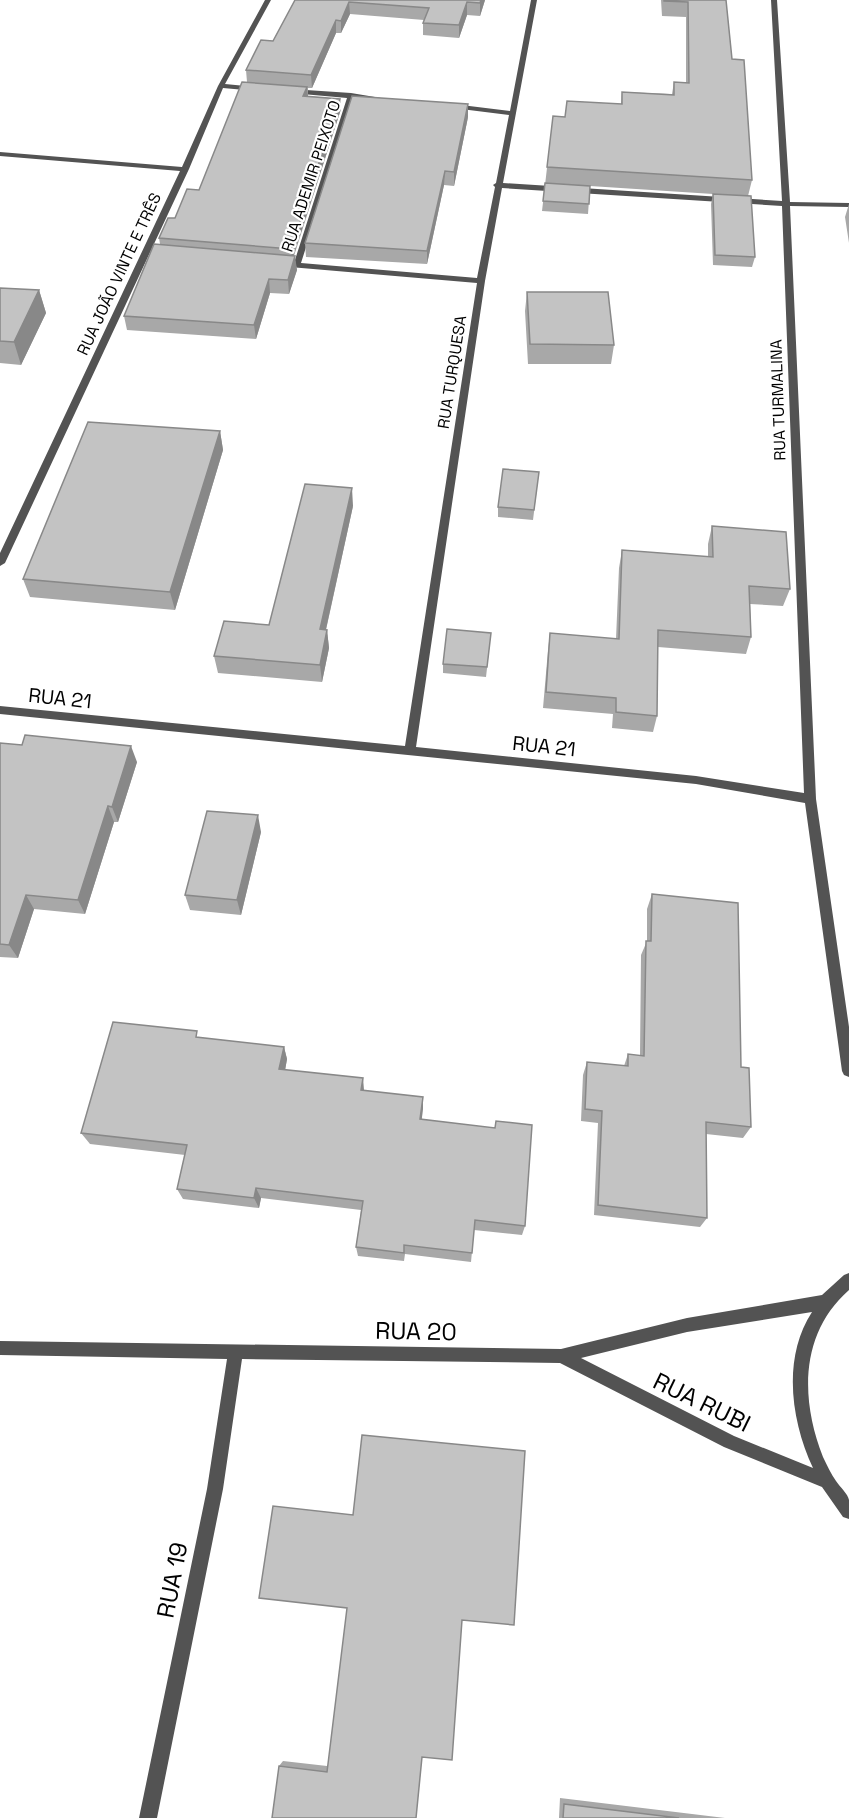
<svg xmlns="http://www.w3.org/2000/svg" width="849" height="1818" viewBox="0 0 849 1818" font-family="'Space Grotesk',sans-serif">
<style>
.lines{fill:none;stroke-linecap:round;stroke-linejoin:round}
.minor{fill:#535353;fill-rule:evenodd}
.wall{fill:#a8a8a8}
.shaded-wall{fill:#888}
.building{fill:#c3c3c3;stroke:#888;stroke-width:1.5}
.labels{text-anchor:middle;dominant-baseline:central;stroke-width:4.5;stroke-linejoin:round;paint-order:stroke}
.far-street-label{font-size:16px;fill:#000;stroke:#fff}
.street-label{font-size:20px;fill:#000;stroke:#fff}
.near-street-label{font-size:24px;fill:#000;stroke:#fff}
</style>
<rect width="100%" height="100%" fill="#fff"/>
<g class="lines">
<path class="minor" d="M265,0h6l-46,84 31,3 3,2 -3,2 -33,-3 -34,81 -184,394 -5,3v-13l180,-382 -180,-15v-4l182,15 36,-81z
M531,0h6l-34,183 279,18 -11,-201h6l13,202 59,1v4l-59,-1 26,593 33,228v50l-5,-2 -2,-4 -37,-268 -109,-19 -696,-70v-8l405,40 72,-463 -199,-17v-4l16,1 53,-165 -56,-5 -3,-2 3,-2 60,4 42,7 -3,2 -37,-3 -52,164 176,15 18,-91 -2,-2 3,-2 13,-68 -56,-7 -3,-2 3,-2 57,7zM502,188l280,18 22,587 -108,-17 -280,-29 69,-466z
M849,1273v17c-49,43 -49,109 -26,167 4,8 8,17 13,24 4,6 12,13 13,19 0,6 0,13 0,19l-6,-2 -21,-30 -98,-40 -164,-84 -318,-4 -19,130 -66,329h-18l68,-329 20,-130 -227,-4v-14l561,8 126,-31 135,-23 22,-20zM812,1312c-30,46 -21,109 1,156l-79,-32 -153,-78 106,-26z"/>
</g>
<path class="wall" d="M295,0h190l-5,16 -13,-1 -8,23 -36,-3v-12l1,-3 -74,-6 -9,19h-5l-24,55h-4v8l32,3 1,10 -47,147 3,14 -8,24 -19,-1 -14,46 -129,-9 -3,-14 36,-72 -1,-6 40,-48 48,-108 -1,-12 27,-29z
M661,0h65l6,59 20,121 -4,16 7,61 -3,10 -39,-2 -2,-61 2,-10 -123,-8 -2,28 -46,-3 11,-95 12,1 56,-13 1,-12 50,2 2,-12h12v-65l-24,-1z
M468,117l-14,69 -10,-1 -17,79 -121,-7 -1,-14z
M849,204v39l-4,-26z
M0,288l39,2 7,23 -25,52 -21,-2z
M527,292l87,53 -3,19h-83l-3,-53z
M220,431l3,19 -48,160 -145,-13 -7,-18z
M539,472l-6,48 -35,-3v-10z
M353,506l-27,124h1l2,18 -7,34 -104,-9 -4,-17 55,-31z
M712,526l78,63 -7,17 -33,-2 1,33 -5,17 -88,-7 -1,69 -4,16 -41,-4 1,-14 -70,-6 5,-58 2,-17 66,6 3,-71 3,-18 86,7v-13z
M491,633l-5,44 -43,-4v-9z
M0,743l137,19 -19,60h-4l-29,92 -51,-5 -16,49 -18,-1z
M261,832l-20,83 -51,-5 -5,-15z
M652,894l89,173 10,60 -8,11 -37,-4 1,84 -7,9 -106,-12 4,-92 -17,-2 2,-46 4,-13 37,4 4,-12 12,2 1,-101 6,-14v-32z
M200,1038l84,9 3,12 -2,11 79,21 59,6 -1,22 103,107 -3,9 -48,-5 -3,32 -66,-8 -1,7 -46,-5 -2,-9 5,-37 -100,-12 -2,10 -76,-9 -6,-10 8,-34 -95,-11 -9,-11z
M462,1620l-40,137 -6,61 -137,-52 4,-5 44,5z
M560,1798l165,20h-166z"/>
<path class="shaded-wall" d="M481,0h4l-5,16v-13z
M349,2l1,12 -9,19v-12z
M467,2v13l-8,23v-13z
M336,20v13l-24,55 -1,-13z
M307,87l1,9h-5z
M340,99l1,10 -49,151 -1,-11z
M468,104v13l-14,69v-14z
M445,171l-1,14 -17,79v-13z
M295,256l2,14 -8,24 -1,-14z
M269,279l1,14 -14,46 -2,-14z
M39,290l7,23 -25,52 -7,-23z
M220,431l3,19 -48,160 -5,-18z
M352,488l1,18 -31,141 -2,-18z
M327,630l2,18 -7,34 -2,-17z
M131,746l6,16 -19,60 -6,-15z
M108,806l6,16 -29,92 -7,-14z
M258,815l3,17 -20,83 -4,-15z
M26,895l8,14 -16,49 -9,-13z
M284,1047l3,12 -4,23 -4,-13z
M363,1078l1,12 -2,12 -1,-12z
M423,1097v12l-3,22v-12z
M256,1188l5,10 -2,10 -5,-10z"/>
<path class="building" d="M295,0h186l-1,3 -13,-1 -8,23 -36,-2 6,-15 -80,-6 -8,19 -5,-1 -25,55 -65,-5 15,-30 12,1z
M664,0h62l6,59 12,1 8,120 -205,-13 6,-51 12,1 2,-16 55,3v-12l52,3v-13l15,1 -1,-81 -24,-1z
M242,82l65,5 -4,9 37,3 -49,150 -132,-11 9,-20h7l12,-29 12,1z
M352,96l116,8 -14,68 -9,-1 -18,80 -122,-8z
M545,183l45,3 -1,18 -46,-3z
M713,194l38,2 4,61 -40,-2z
M154,244l141,12 -7,24 -19,-1 -15,46 -130,-9z
M0,288l39,2 -25,52 -14,-1z
M527,292h81l6,53 -84,-1z
M88,422l132,9 -50,161 -147,-13z
M503,469l36,3 -5,38 -36,-3z
M305,484l47,4 -32,141 7,1 -7,35 -106,-9 10,-35 45,4z
M712,526l74,6 4,57 -41,-3 2,51 -93,-7 -1,86 -41,-4v-14l-70,-6 4,-59 69,6 3,-89 91,7z
M447,629l44,4 -4,34 -44,-3z
M25,735l106,11 -19,61 -4,-1 -30,94 -52,-5 -17,50 -9,-1v-201l22,2z
M207,811l51,4 -21,85 -52,-5z
M652,894l86,9 3,164 8,1 2,59 -45,-5 1,96 -109,-13 4,-94 -17,-2 2,-47 41,4v-12l16,2 2,-115h5z
M113,1022l84,9 -1,6 88,10 -5,22 84,9 -2,12 62,7 -3,22 75,9 1,-7 36,4 -7,101 -50,-6 -3,33 -68,-8v8l-48,-6 7,-46 -107,-13 -2,10 -77,-9 10,-44 -106,-12z
M362,1435l163,16 -11,174 -52,-5 -10,140 -30,-3 -6,61h-144l7,-52 48,6 20,-164 -88,-10 14,-92 80,9z
M564,1804l115,14h-116z"/>
<g class="labels">
<g class="far-street-label">
<text transform="translate(311 176) rotate(-72)">RUA ADEMIR PEIXOTO</text>
<text transform="translate(119 274) rotate(-65)">RUA JOÃO VINTE E TRÊS</text>
<text transform="translate(452 372) rotate(-81)">RUA TURQUESA</text>
<text transform="translate(778 400) rotate(-92)">RUA TURMALINA</text>
</g>
<g class="street-label">
<text transform="translate(60 698) rotate(6)">RUA 21</text>
<text transform="translate(544 746) rotate(6)">RUA 21</text>
</g>
<g class="near-street-label">
<text transform="translate(416 1331) rotate(1)">RUA 20</text>
<text transform="translate(702 1402) rotate(26)">RUA RUBI</text>
<text transform="translate(172 1580) rotate(-79)">RUA 19</text>
</g>
</g>
</svg>
